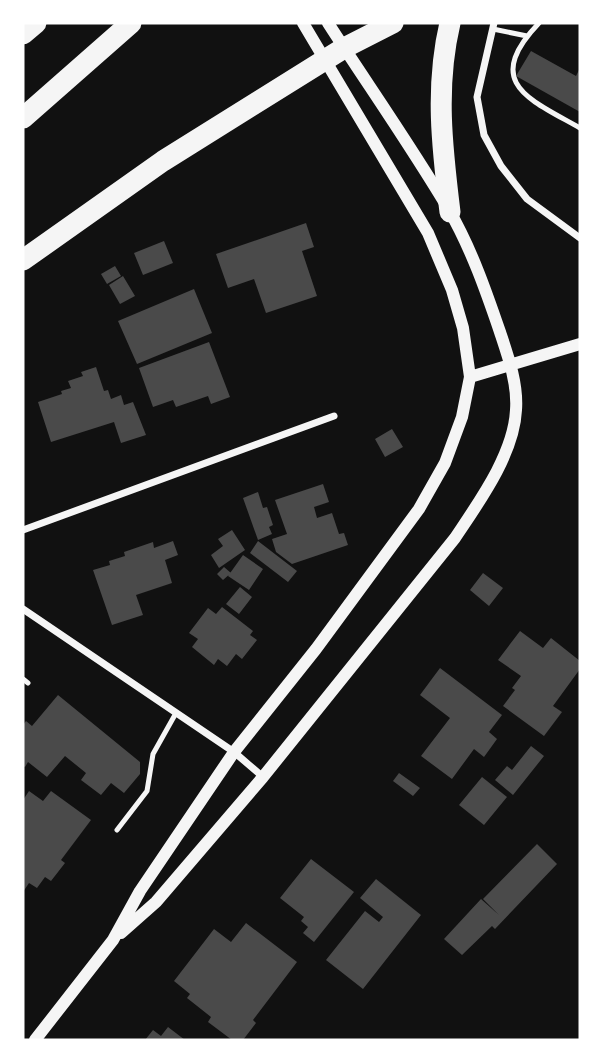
<svg xmlns="http://www.w3.org/2000/svg" width="603" height="1063" viewBox="0 0 603 1063" font-family="Poppins,sans-serif">
<style>
.building{fill:#4a4a4a}
.lines{fill:none;stroke-linecap:round;stroke-linejoin:round}
.service{stroke:#f5f5f5;stroke-width:5}
.minor{stroke:#f5f5f5;stroke-width:7}
.tertiary{stroke:#f5f5f5;stroke-width:12}
.motorway{stroke:#f5f5f5;stroke-width:21}
</style>
<rect width="100%" height="100%" fill="#111"/>
<path class="building" d="M531,51l45,25 4,-8v44l-64,-36z
M306,223l8,24 -12,4 15,45 -51,17 -12,-34 -26,9 -12,-34z
M164,241l9,22 -30,12 -9,-22z
M115,266l6,10 -14,8 -6,-10z
M123,276l12,20 -15,8 -11,-19z
M194,289l18,44 -75,31 -19,-43z
M209,342l21,55 -19,7 -3,-8 -32,11 -3,-7 -20,7 -14,-39z
M96,367l8,24 4,-1 3,9 10,-4 3,10 9,-3 13,33 -25,8 -7,-21 -63,20 -13,-40 24,-8 -1,-3 10,-3 -3,-7 15,-5 -2,-4z
M392,429l11,18 -18,10 -10,-18z
M323,484l6,18 -15,5 3,11 15,-5 7,21 5,-1 4,12 -56,19 -16,-12 -4,-13 15,-5 -12,-34z
M258,492l5,16 4,-1 6,18 -4,2 3,7 -14,6 -15,-42z
M232,530l13,20 -26,18 -8,-13 12,-9 -5,-7z
M173,541l5,14 -13,5 7,23 -36,12 7,20 -31,10 -19,-55 17,-5 -1,-4 16,-5 -1,-4 29,-10 1,6z
M258,541l39,30 -9,11 -38,-29z
M243,555l20,14 -14,21 -21,-14z
M224,567l7,6 -8,7 -6,-6z
M483,573l20,15 -14,18 -19,-16z
M240,587l12,10 -13,17 -13,-10z
M222,607l31,24 -3,4 7,5 -15,19 -6,-5 -9,12 -9,-7 -4,6 -22,-18 6,-8 -9,-6 19,-25 8,6z
M520,631l23,17 8,-10 29,23v8l-27,37 9,6 -18,24 -41,-30 12,-16 -3,-2 9,-12 -23,-16z
M440,668l62,47 -13,17 8,7 -13,18 -10,-8 -22,30 -31,-23 29,-38 -30,-23z
M58,695l82,67v12l-16,19 -13,-10 -10,12 -20,-15 5,-7 -21,-17 -18,21 -19,-15 -3,5 -2,-1v-41l3,-4 6,5z
M531,746l13,10 -31,39 -18,-15 12,-14 5,4z
M399,773l21,15 -7,8 -20,-15z
M482,777l25,20 -23,28 -25,-20z
M29,791l14,10 8,-10 40,29 -30,40 4,3 -14,18 -6,-4 -8,11 -8,-5 -6,9v-92z
M537,844l20,20 -62,65 -3,-3 -30,29 -18,-16 37,-40 18,16 -16,-16z
M311,859l43,33 -40,50 -11,-9 5,-6 -7,-6 3,-4 -24,-19z
M376,879l45,36 -58,74 -37,-29 39,-49 14,11 4,-5 -23,-19z
M246,923l51,39 -44,58 3,3 -13,17h-11l-24,-18 3,-5 -24,-19 3,-4 -16,-13 40,-52 17,13z
M168,1027l17,13h-40l8,-10 8,6z"/>
<g class="lines">
<path class="service" d="M539,23c-57,60 -10,76 41,105
M493,29l34,7
M23,679l5,4
M117,830l30,-39 6,-37 23,-41"/>
<path class="minor" d="M494,23l-17,74 7,38 17,31 26,33 53,39
M23,530l311,-114
M23,609l211,143 29,25"/>
<path class="tertiary" d="M470,377l110,-33
M121,933l35,-31 107,-125 192,-239c24,-36 59,-84 61,-128 2,-26 -8,-54 -16,-78 -14,-41 -29,-84 -51,-122 -38,-64 -81,-125 -121,-187
M35,1040l78,-100 27,-49 94,-139 82,-103 103,-140 26,-46 17,-46 8,-40 -7,-49 -11,-38 -24,-57 -125,-210"/>
<path class="motorway" d="M23,34l13,-11
M23,118l108,-95
M450,212c-8,-65 -15,-126 0,-189
M23,260l140,-99 181,-113 49,-25"/>
</g>
<rect width="603" height="1063" fill="none" stroke="#ffffff" stroke-width="49"/>
</svg>
